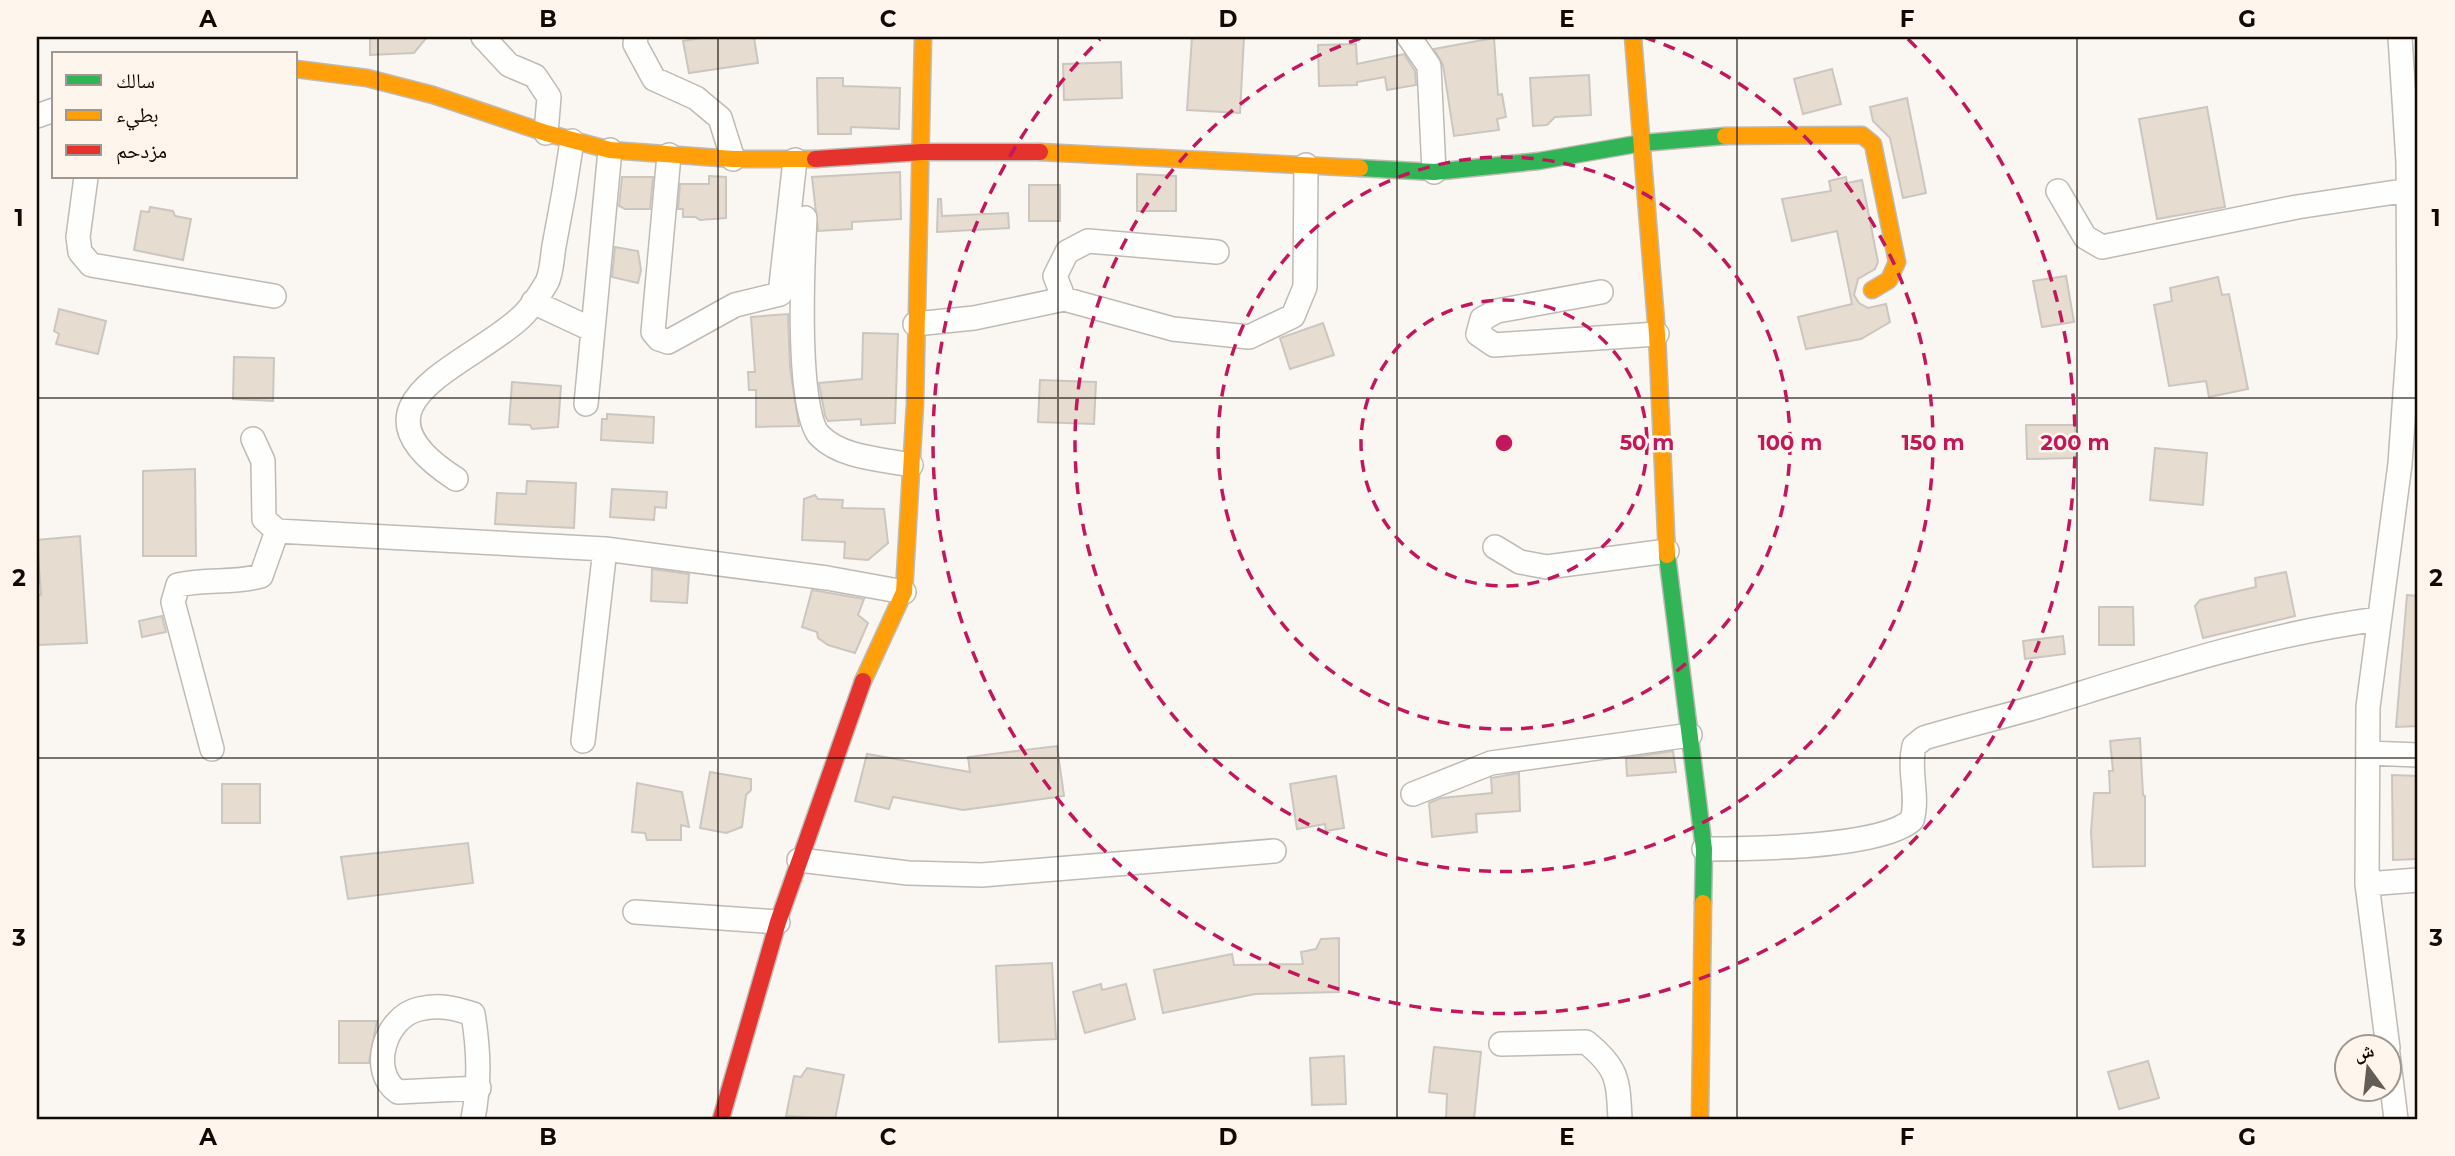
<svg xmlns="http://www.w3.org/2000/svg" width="2455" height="1156" viewBox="0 0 2455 1156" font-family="Montserrat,'Noto Naskh Arabic',sans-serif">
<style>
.building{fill:#e6dccf;stroke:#cbc6c0;stroke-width:2}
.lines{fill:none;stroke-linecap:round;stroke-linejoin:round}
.street-casing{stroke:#bfbab4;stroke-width:26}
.fast-casing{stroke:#bfbab4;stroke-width:19}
.slow-casing{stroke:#bfbab4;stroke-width:19}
.jam-casing{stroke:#bfbab4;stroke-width:19}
.street{stroke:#fefefd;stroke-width:23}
.fast{stroke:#30b455;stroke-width:16}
.slow{stroke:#ff9f0a;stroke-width:16}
.jam{stroke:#e5322d;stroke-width:16}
.grid{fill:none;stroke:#100a04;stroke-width:2;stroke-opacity:0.55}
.ring{fill:none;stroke:#c2185b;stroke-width:3.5;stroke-dasharray:12 9}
.centre{fill:#c2185b;stroke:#fef6ed;stroke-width:3.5}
.ring-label{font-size:21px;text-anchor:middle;font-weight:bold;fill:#c2185b;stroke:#fef6ed;stroke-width:5;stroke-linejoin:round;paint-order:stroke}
.neatline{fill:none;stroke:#100a04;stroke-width:2.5}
.grid-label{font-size:23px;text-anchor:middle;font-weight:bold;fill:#100a04}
</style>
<rect width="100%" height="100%" fill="#faf6f1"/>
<path class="building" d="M370,37h57l-13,16 -44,2z
M707,37h47l4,26 -69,10 -6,-32z
M1192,37h52l-4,76 -53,-3z
M1494,38l4,57 4,-1 4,23 -9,2 2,11 -45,6 -11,-71 -9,-16z
M1356,44l1,20 47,-10 11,17 1,14 -29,5 -2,-13 -28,5v3l-38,1 -1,-41z
M1121,62l1,36 -58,2 -1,-36z
M1832,69l9,35 -38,10 -9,-35z
M1589,75l2,40 -36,2 -8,8 -14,1 -3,-48z
M817,78h26v8l57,2 -1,41 -48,-2v7h-33z
M1907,98l19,95 -23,5 -13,-60 -17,-17 -3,-14z
M2207,107l18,100 -68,12 -18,-100z
M900,172l1,47 -49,3v7l-34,2 -6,-54z
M1137,174l39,2v35h-39z
M709,176l17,1v41l-26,2 -5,-3h-12v-8h-5l2,-25h29z
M622,177h31l-3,32h-25l-6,-3z
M1846,177l1,6 15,-3 16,82 -3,7 -17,10 -4,16 5,8 9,5 18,-4 4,18 -29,17 -55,10 -8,-32 54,-13 -15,-73 -45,10 -10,-42 49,-8 -2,-10z
M1029,185h31v36h-31z
M938,199h3l1,17 66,-3 1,15 -72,4z
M150,207l23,4 2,5 16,3 -8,41 -49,-10 7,-39 8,1z
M615,247l23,4 3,19 -3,13 -26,-6z
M2066,276l8,46 -32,5 -9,-46z
M2218,277l4,18 7,-1 19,95 -39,8 -3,-16 -37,5 -15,-81 18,-4 -2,-13z
M59,309l47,12 -8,33 -42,-10 3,-10 -5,-3z
M788,314l2,54 9,58 -43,1v-37h-7l-1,-18h7l-4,-55z
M1323,323l11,32 -44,14 -10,-31z
M863,333l35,1 -3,89 -34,2v-6l-33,2 -3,-5 -6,-33 43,-4z
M234,357l40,1 -1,43 -40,-2z
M1040,380l56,2 -2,42 -56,-2z
M512,382l49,4 -3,41 -26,2 -2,-4 -21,-1z
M607,414l47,3 -1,26 -52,-3 1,-21h5z
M2026,425h49l1,33 -49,1z
M2155,448l52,5 -4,52 -53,-5z
M195,469l1,87h-53v-85z
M527,481l49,2 -2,45 -79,-4 2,-31 29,1z
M612,489l55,3 -1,16 -11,-1 -1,13 -44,-3z
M815,495l3,4 25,1 -1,8 42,1 4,34 -20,17 -24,-2 1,-16 -43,-2 2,-41z
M80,536l7,107 -50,2v-50h4l-4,-55z
M652,569l37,5 -2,29 -36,-2z
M2286,572l9,44 -92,22 -8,-32 5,-6 56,-13 -1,-9z
M812,590l52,9 -6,16 10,8 -13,30 -27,-8 -10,-7 -1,-6 -15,-5z
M2407,595l11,1v130l-22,1z
M2099,607h34l1,38h-35z
M162,616l4,16 -24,5 -3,-16z
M2063,636l2,18 -40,5 -2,-18z
M2140,738l3,57 2,1v70l-52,1 -2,-35 3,-39h16l-1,-22h4l-3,-30z
M1057,746l7,50 -101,14 -70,-13 -4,12 -34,-8 12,-47 103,18 -2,-15z
M1673,751l3,21 -49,4 -1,-18z
M710,772l41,7v11l-5,5 -4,32 -16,6 -26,-5z
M1519,773l1,38 -44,3 1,18 -45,5 -3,-34 12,-5 51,-5 -1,-15z
M2392,775l26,1v83l-25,1z
M1336,776l8,52 -18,3 -1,-7 -28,5 -7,-45z
M637,783l45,9 7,35 -8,-2v15h-34l-2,-7 -13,-1z
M222,784h38v39h-38z
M468,843l5,40 -125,16 -7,-42z
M1339,938v54l-84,2 -92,19 -9,-43 78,-16 2,11 69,-1 -2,-12 15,-3 5,-10z
M1052,963l4,76 -57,3 -3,-76z
M1101,984l1,6 24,-6 9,35 -50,14 -12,-41z
M339,1021h38l-8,42h-30z
M1434,1047l47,5 -7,67h-28l1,-25 -18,-2z
M1344,1056l2,48 -34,1 -2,-47z
M2148,1061l11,37 -40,11 -11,-37z
M807,1068l37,7 -9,44 -49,-3 8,-40 7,1z"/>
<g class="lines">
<defs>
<path id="street" d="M483,37l26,28 26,11 14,21 -3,36
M636,37l-1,7 19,35 42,19 24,20 13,41
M1409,37l20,29 5,106
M37,116l17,-6
M669,155l-16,177 6,7 9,3 67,-37 45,-11 15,-134
M86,177l-8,60 2,15 11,13 183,31
M2058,191l27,46 17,10 195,-40 112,-17
M805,218c-2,38 -10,194 15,218 22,22 61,23 91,29
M1217,252l-129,-11 -21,11 -12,24 9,23 109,30 76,8 44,-21 12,-29 1,-122
M1601,292l-104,19 -15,8 -4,15 16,11 163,-11
M533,302l60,28
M915,324l59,-6 90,-19
M586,404l24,-254
M253,439l10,22 1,58 13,12 328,18 222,29 77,14
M456,479c-115,-74 6,-110 62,-159 11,-9 22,-26 29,-38 5,-10 5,-25 7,-36 7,-35 13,-70 18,-105
M1495,547l25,15 27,5 120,-16
M583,741l22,-192
M212,749l-39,-147 5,-17c30,-7 54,-1 83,-9l16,-45
M2368,753l50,2
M1413,794l78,-31 199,-28
M1704,849c44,0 177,-1 208,-29 7,-24 -4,-49 2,-74l10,-8c43,-13 87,-23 129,-36 109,-34 213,-68 326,-83
M799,860l109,13 74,2 292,-24
M2367,884l51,-4
M635,912l143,10
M1501,1044l85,-2c32,26 32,37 34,77
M2388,1048l-21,-164 1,-177 32,-243 9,-127 -1,-175 -8,-125
M2388,1054l8,65
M473,1119c7,-37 6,-68 0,-105 -19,-6 -34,-10 -54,-5 -34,8 -51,62 -21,83l81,-4"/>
<path id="fast" d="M1360,168l74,4 105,-11 103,-18 83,-7
M1667,555l37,294 -1,54"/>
<path id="slow" d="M1633,37l24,297 10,221
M296,69l71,9 66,17 113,38 64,17 123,9h82
M1725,136l137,-1 11,9 24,118 -8,18 -17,10
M1040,152l320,16
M863,681l41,-89 11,-188 8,-367
M1700,1119l3,-216"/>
<path id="jam" d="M815,159l107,-7h118
M721,1119l57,-197 85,-241"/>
</defs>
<use href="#street" class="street-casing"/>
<use href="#fast" class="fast-casing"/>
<use href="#slow" class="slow-casing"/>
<use href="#jam" class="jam-casing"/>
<use href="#street" class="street"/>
<use href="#fast" class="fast"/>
<use href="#slow" class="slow"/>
<use href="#jam" class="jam"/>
</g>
<path class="grid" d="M378,37v1082M718,37v1082M1058,37v1082M1397,37v1082M1737,37v1082M2077,37v1082M37,398h2381M37,758h2381"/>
<g class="ring">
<circle cx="1504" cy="443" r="143"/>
<circle cx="1504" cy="443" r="286"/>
<path d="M1644 37A429 429 0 1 1 1364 37"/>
<path d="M1908 39A571 571 0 1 1 1100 39"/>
</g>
<circle cx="1504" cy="443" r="10" class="centre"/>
<g class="ring-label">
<text x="1647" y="450">50 m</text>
<text x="1790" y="450">100 m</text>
<text x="1933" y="450">150 m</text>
<text x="2075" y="450">200 m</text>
</g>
<rect width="2455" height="1156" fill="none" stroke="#fef6ed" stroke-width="77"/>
<rect x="52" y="52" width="245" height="126" fill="#fef6ed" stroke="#9f9890" stroke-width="2"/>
<rect x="66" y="75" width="35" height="10" fill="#30b455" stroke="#9f9890" stroke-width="2"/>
<text x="116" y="88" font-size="21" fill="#100a04">سالك</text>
<rect x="66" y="110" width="35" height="10" fill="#ff9f0a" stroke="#9f9890" stroke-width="2"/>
<text x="116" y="122" font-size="21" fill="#100a04">بطيء</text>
<rect x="66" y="145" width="35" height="10" fill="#e5322d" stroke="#9f9890" stroke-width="2"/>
<text x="116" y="158" font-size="21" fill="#100a04">مزدحم</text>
<g transform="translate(2368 1068) rotate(345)"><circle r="33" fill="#fef6ed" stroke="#9f9890" stroke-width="2"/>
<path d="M0-5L12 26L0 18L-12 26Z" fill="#625d57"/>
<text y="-10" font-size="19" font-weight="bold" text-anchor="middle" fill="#100a04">ش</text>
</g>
<rect x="38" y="38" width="2378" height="1080" class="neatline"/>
<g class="grid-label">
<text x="208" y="27">A</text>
<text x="548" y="27">B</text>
<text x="888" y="27">C</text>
<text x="1228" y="27">D</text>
<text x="1567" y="27">E</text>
<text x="1907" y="27">F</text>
<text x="2247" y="27">G</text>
<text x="19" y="226">1</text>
<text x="2436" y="226">1</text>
<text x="19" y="586">2</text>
<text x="2436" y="586">2</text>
<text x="19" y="946">3</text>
<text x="2436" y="946">3</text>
<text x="208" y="1145">A</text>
<text x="548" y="1145">B</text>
<text x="888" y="1145">C</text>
<text x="1228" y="1145">D</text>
<text x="1567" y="1145">E</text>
<text x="1907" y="1145">F</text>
<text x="2247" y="1145">G</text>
</g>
</svg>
